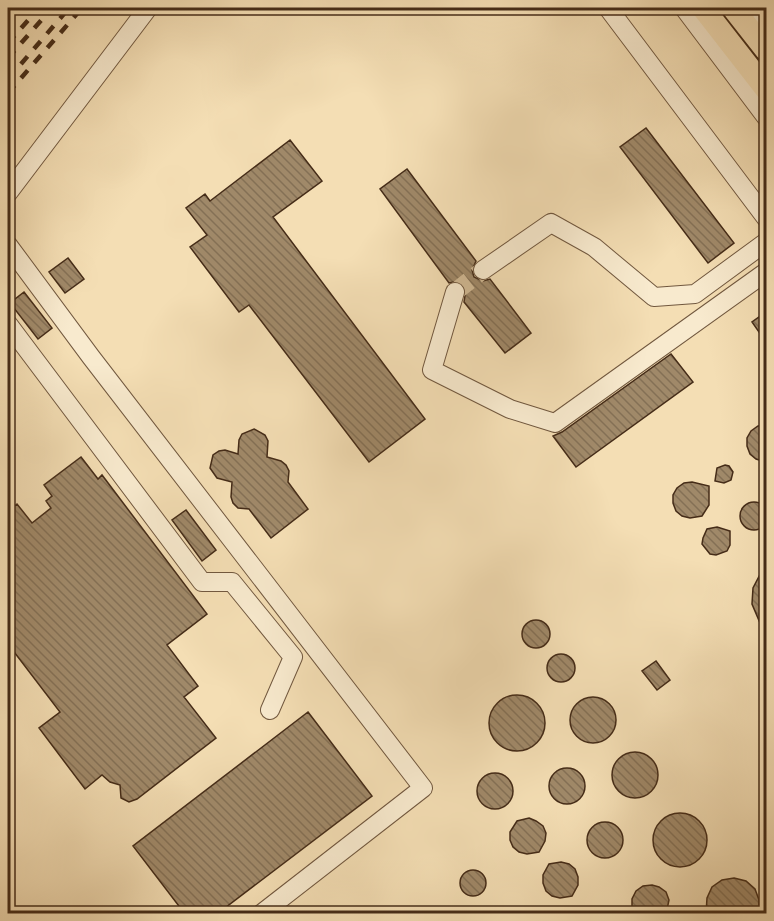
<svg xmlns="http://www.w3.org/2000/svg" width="774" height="921" viewBox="0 0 774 921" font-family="'IM FELL English',serif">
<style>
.building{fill:url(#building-back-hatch);stroke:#452c18;stroke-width:1.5}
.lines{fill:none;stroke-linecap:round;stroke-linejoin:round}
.minor-tunnel{stroke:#d1ba95;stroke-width:18;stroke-dasharray:18 9;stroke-linecap:butt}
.minor-casing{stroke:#71583f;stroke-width:20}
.major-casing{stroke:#452c18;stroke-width:25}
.minor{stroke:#f8eace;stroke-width:18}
.major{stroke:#f4deb4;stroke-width:22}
.rail{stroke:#452c18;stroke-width:4.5;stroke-dasharray:10 10;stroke-linecap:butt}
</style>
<defs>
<pattern id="building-back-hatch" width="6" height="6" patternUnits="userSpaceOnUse" patternTransform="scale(1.5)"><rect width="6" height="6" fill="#a08969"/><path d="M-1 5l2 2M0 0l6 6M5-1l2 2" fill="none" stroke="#847055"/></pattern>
</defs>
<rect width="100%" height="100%" fill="#f4deb4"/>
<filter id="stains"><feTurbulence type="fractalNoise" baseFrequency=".00333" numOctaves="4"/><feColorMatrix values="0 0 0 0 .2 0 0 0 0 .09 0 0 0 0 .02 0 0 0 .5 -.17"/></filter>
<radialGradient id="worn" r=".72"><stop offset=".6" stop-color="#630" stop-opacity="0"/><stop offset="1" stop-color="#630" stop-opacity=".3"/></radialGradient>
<path class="building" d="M646,128l88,115 -26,20 -88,-116z
M290,140l32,41 -49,36 152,202 -56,43 -120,-157 -10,7 -49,-65 17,-12 -21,-27 19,-14 5,7z
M407,169l69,92 -4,9 2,7 9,4 7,-2 41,54 -26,20 -41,-51 2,-12 -2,-5 -6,-4 -9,2 -69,-94z
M68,258l16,21 -19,14 -16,-21z
M24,292l28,36 -14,11 -28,-36z
M766,312v30l-14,-20z
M671,354l22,28 -117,85 -23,-31 9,-4z
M766,425v37l-10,-3 -6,-5 -3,-8v-8l4,-7 7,-5z
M254,429l11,6 3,6 -1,16 14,4 5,4 3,6 -1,11 20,27 -37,29 -22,-29 -11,-1 -5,-5 -2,-6 1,-15 -15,-4 -7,-10 3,-13 6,-4 6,-1 13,4 1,-14 3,-6z
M81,457l17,22 4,-4 105,139 -40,31 31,41 -14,11 32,41 -79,61 -8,3 -8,-4 -1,-13 -10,-3 -8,-7 -17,14 -46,-61 21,-16 -52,-68v-133l9,-7 15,19 19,-15 -5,-7 6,-5 -8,-11z
M725,465l4,1 4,6 -2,8 -7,3 -9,-2 2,-13z
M692,482l17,4v19l-7,11 -12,2 -8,-2 -6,-5 -3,-8v-8l4,-7 7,-5z
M740 516a14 14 0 1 1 28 0a14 14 0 1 1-28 0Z
M186,510l30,40 -14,11 -30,-41z
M717,527l13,4v14l-3,6 -11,4 -6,-1 -8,-10 1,-6 4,-9z
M766,563v74l-14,-33 1,-16z
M522 634a14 14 0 1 1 28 0a14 14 0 1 1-28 0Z
M547 668a14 14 0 1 1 28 0a14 14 0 1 1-28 0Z
M656,661l14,19 -13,10 -15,-19z
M489 723a28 28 0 1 1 56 0a28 28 0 1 1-56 0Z
M570 720a23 23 0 1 1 46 0a23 23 0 1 1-46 0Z
M308,712l64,84 -155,118h-32l-52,-68z
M612 775a23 23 0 1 1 46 0a23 23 0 1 1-46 0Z
M549 786a18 18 0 1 1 36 0a18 18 0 1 1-36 0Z
M477 791a18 18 0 1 1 36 0a18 18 0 1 1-36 0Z
M653 840a27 27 0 1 1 54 0a27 27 0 1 1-54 0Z
M529,818l7,3 7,5 3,7 -1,8 -6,11 -12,2 -8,-2 -6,-5 -3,-7v-8l7,-11z
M587 840a18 18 0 1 1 36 0a18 18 0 1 1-36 0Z
M561,862l8,2 6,5 3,8v8l-6,11 -12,2 -8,-2 -6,-5 -3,-8v-8l6,-11z
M460 883a13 13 0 1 1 26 0a13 13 0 1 1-26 0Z
M734,878l12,3 9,8 4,11v14h-53l1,-16 5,-11 10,-7z
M652,885l7,2 7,5 3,8 -3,14h-31l-3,-7v-8l4,-8 7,-5z"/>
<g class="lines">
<path class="minor-tunnel" d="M455,292l28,-22"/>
<defs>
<path id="minor" d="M608,8l158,210
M684,8l82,109
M751,8l15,20
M8,193l140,-185
M8,245l83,112 332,431 -162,126
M483,270l68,-47 43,24 60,50 41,-3 71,-52
M455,292l-23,78 78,39 45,14 211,-151
M8,324l194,258h30l61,75 -23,53"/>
<path id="major" d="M703,8l63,81
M733,8l33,42"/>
</defs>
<use href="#minor" class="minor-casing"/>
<use href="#major" class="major-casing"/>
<use href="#minor" class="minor"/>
<use href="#major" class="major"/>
<path class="rail" d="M8,43l31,-35
M8,58l44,-50
M21,64l48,-56
M8,93l74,-85"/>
</g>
<rect width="774" height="921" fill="none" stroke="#f4deb4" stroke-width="30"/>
<rect x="9" y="9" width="756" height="903" fill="none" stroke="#452c18" stroke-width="3"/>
<rect x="15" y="15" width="744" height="891" fill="none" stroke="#452c18" stroke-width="1.5"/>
<rect width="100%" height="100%" filter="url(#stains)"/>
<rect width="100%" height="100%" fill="url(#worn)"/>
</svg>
